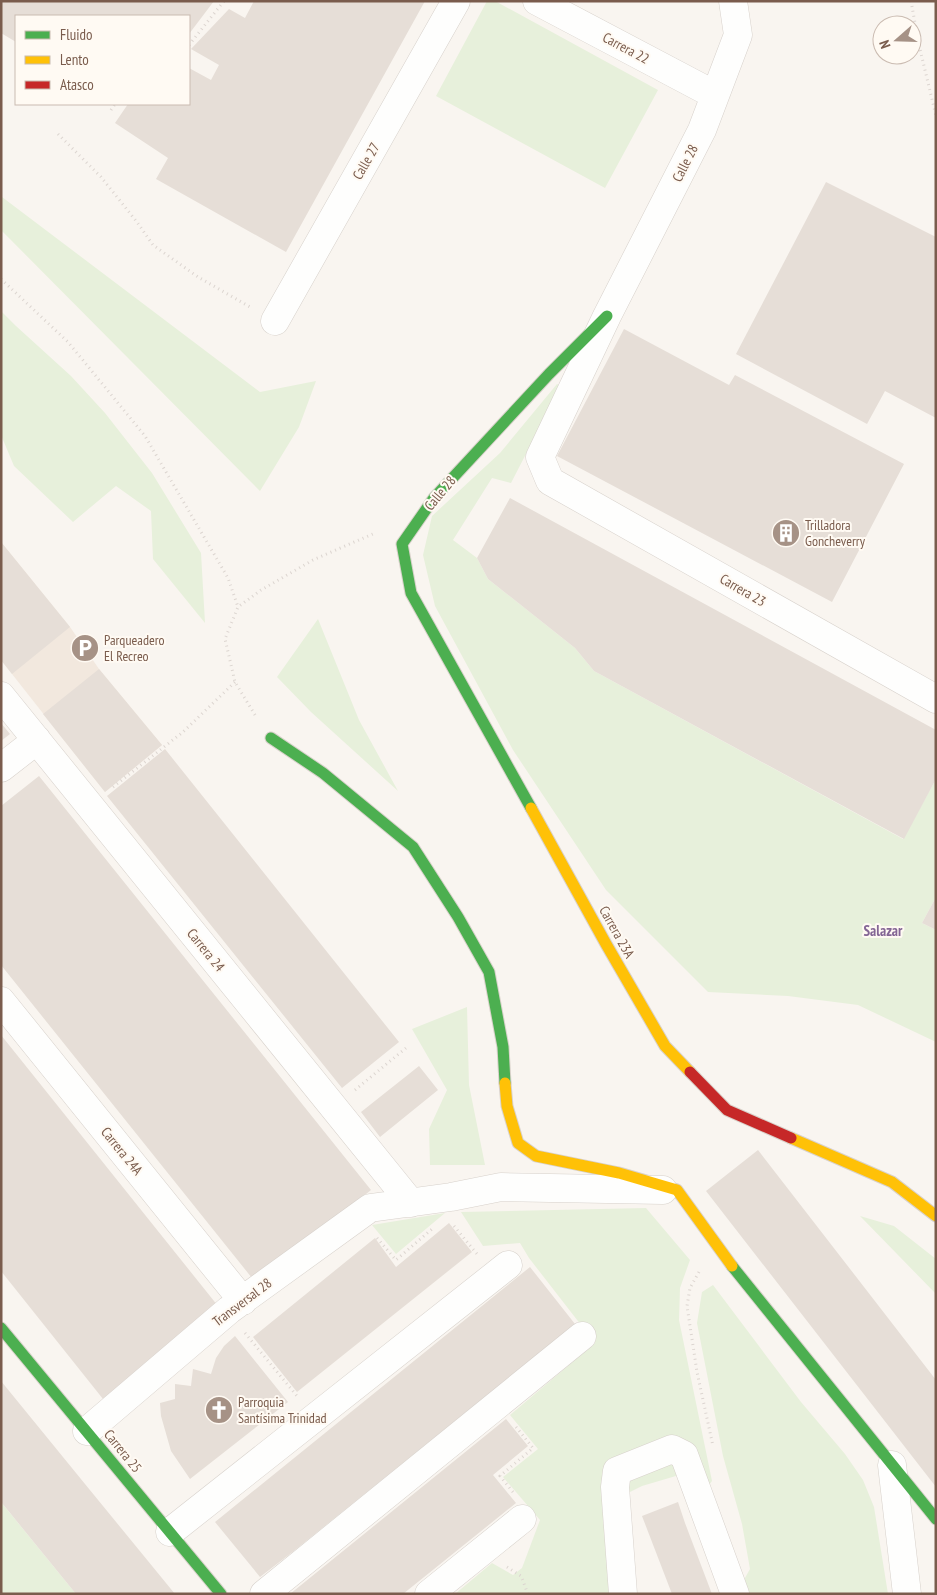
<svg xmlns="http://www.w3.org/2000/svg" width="937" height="1595" viewBox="0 0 937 1595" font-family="'PT Sans Narrow',sans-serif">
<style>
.residential{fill:#f2e8de}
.green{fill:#e7f0db}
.building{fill:#e6ded7}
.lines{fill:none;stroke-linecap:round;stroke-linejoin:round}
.street-casing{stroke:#d7d1cb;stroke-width:29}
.fast-casing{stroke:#d9d2cb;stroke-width:13}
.slow-casing{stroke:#d9d2cb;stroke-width:13}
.jam-casing{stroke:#d9d2cb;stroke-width:13}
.path{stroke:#dcd5d0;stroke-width:3;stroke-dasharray:1 4;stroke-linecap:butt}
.street{stroke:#fefefd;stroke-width:28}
.fast{stroke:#4caf50;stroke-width:11}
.slow{stroke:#ffc107;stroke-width:11}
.jam{stroke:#c62828;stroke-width:11}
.labels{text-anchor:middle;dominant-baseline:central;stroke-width:4;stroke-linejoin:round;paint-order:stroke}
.street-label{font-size:14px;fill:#7a5c4d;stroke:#fffaf3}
.poi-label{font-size:14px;fill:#7a5c4d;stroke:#fffaf3;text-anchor:start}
.neighbourhood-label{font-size:15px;font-weight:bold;fill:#846695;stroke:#fffaf3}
</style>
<rect width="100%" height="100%" fill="#f9f5f0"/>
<path class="residential" d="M1,542l69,85 29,42 63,76 -57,47 -104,-132z"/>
<path class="green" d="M487,1h8l163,89 -53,98 -169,-92z
M2,197l258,195 56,-11 -17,46 -39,64 -259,-261v-32z
M1,311l15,15 55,50 34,37 47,60 49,80 4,70 -52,-64 -2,-48 -35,-25 -43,36 -59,-56 -13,-31z
M557,384l4,2 -50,97 -19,-5 -39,62 24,18 11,21 87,69 19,23 309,168 33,-60v118l-14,26 14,7v112l-78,-37 -70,-9 -80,-4 -102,-102 -93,-140 -78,-144 -12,-51 9,-39 68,-63z
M318,619l41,101 39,71 -87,-79 -34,-35z
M467,1007l2,78 16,80h-55l-1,-36 18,-39 -35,-61z
M646,1208l44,52 -10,28 -1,32 33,161 -6,8 -20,-16 -44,13 -20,10 -10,98h-157l37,-31 21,12 9,-7 18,-48 -37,-43 35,-28 -28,-34 85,-72 -66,-85 -9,-15 -37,3 -22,-34z
M445,1213l-49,41 -24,-29z
M860,1216l34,10 42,33v35z
M713,1285l88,117 44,52 18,26 11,27 14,87h-144l-3,-9 9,-16 -8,-45 -19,-68 -26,-133 5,-31z
M1,1502l75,92h-75z"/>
<path class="building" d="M1,1h213l-25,33v-18h-173v26l-15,-9z
M254,1h171l-139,251 -130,-73 12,-21 -53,-35 13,-19h61v-36l22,12 8,-15 -28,-16 38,-40 16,9z
M826,182l110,55v181l-51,-27 -18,33 -131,-70z
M624,329l105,56 6,-10 169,89 -72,138 -275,-146z
M510,498l426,232v49l-32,60 -310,-168 -19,-23 -87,-69 -11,-21z
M1,542l69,85 -58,47 -11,-14z
M99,669l63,76 -57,47 -62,-78z
M1,723l9,11 -9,7z
M165,749l234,293 -57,46 -235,-292z
M39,776l332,414 -115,93 -255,-318v-159z
M936,897v33l-14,-7z
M1,1035l217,271 -115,93 -102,-128z
M419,1066l19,24 -58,47 -19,-25z
M758,1150l178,230v107l-230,-296z
M449,1223l23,29 -175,140 -44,-55 122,-99 21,29z
M530,1267l45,57 -280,226 -35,27 -45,-55z
M235,1336l53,66 -98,77 -19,-28 -10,-35 -1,-13 15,-4v-15l16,2 2,-17 18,5 5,-16 8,-12z
M1,1381l84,103 90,110h-99l-70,-86 -5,-6z
M506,1419l22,27 -35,29 23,28 -113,91h-113z
M678,1502l7,21 27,71h-40l-30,-78z"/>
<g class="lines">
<defs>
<path id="street" d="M537,1l178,94
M733,1l5,34 -36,95 -95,186 -67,141 10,24 386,218
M275,321l181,-320
M1,696l410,507
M1,768l36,-28
M1,1001l242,300
M87,1431l142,-121 141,-102 81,-11 50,-10 162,3
M892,1465l15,129
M170,1532l338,-267
M264,1594l318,-258
M429,1594l93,-75
M623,1594l-8,-107 2,-16 55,-22 12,6 51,139"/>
<path id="fast" d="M271,738l52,35 90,74 45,70 31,55 14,75 2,36
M531,808l-120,-215 -9,-49 32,-46 115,-124 58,-58
M732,1266l204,253
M1,1328l220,266"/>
<path id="slow" d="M531,808l75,136 59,102 25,26
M505,1083l2,23 11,37 18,13 83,17 58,17 55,76
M791,1138l101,44 44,34"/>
<path id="jam" d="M690,1072l37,38 64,28"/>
</defs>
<use href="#street" class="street-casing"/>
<use href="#fast" class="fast-casing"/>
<use href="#slow" class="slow-casing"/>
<use href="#jam" class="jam-casing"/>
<path class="path" d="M911,1l8,44 17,71
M189,45l35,-44
M111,110l4,-6
M58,134l43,43 36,45 16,23 45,32 52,30
M1,279l67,63 77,94 83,142 10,29
M255,715l-20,-33 -10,-43 13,-32 23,-17 52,-30 62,-27
M113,787l70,-55 52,-50
M355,1090l51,-42
M454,1226l23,28
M377,1238l19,22 36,-31
M699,1272l-9,16 -3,18 10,66 16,74
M245,1333l52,63
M513,1492l-13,-16 33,-28 -17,-21
M507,1567l14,9 7,18"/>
<use href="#street" class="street"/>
<use href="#fast" class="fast"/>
<use href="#slow" class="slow"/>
<use href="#jam" class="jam"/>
</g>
<defs>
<symbol id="building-disc" viewBox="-11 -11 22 22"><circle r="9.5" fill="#a69286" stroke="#fffaf3"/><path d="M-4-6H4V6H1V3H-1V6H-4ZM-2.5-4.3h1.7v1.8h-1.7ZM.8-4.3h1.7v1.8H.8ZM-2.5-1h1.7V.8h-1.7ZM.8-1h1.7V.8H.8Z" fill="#fff"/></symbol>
<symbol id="parking-disc" viewBox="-11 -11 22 22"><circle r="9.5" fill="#a69286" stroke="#fffaf3"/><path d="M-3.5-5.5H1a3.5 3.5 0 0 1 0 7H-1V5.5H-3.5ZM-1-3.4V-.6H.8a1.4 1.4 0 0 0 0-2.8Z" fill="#fff"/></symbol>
<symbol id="church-disc" viewBox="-11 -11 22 22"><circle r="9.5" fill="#a69286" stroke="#fffaf3"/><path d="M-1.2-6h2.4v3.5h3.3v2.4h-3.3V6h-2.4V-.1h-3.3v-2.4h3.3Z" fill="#fff"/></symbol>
</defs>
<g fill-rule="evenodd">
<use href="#building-disc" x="770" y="517" width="32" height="32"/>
<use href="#parking-disc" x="69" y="632" width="32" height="32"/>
<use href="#church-disc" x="203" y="1394" width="32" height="32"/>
</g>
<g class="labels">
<g class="street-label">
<text transform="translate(626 48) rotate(28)">Carrera 22</text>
<text transform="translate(366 161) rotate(-60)">Calle 27</text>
<text transform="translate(685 163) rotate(-63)">Calle 28</text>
<text transform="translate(440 493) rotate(-50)">Calle 28</text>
<text transform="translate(743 590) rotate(30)">Carrera 23</text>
<text transform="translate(617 932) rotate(61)">Carrera 23A</text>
<text transform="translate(206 950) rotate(51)">Carrera 24</text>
<text transform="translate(122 1151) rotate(51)">Carrera 24A</text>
<text transform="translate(242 1302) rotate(-37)">Transversal 28</text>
<text transform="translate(123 1451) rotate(51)">Carrera 25</text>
</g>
<g class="poi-label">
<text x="805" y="525">Trilladora<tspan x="805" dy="16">Goncheverry</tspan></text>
<text x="104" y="640">Parqueadero<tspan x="104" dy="16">El Recreo</tspan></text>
<text x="238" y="1402">Parroquia<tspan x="238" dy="16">Santísima Trinidad</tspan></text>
</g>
<g class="neighbourhood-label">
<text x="883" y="930">Salazar</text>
</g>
</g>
<rect width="937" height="1595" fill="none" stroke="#7a5c4d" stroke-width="5"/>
<rect x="15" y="15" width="175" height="90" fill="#fffaf3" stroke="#cabbb1"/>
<rect x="25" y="31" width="25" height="8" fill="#4caf50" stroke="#cabbb1"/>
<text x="60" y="40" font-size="15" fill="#7a5c4d">Fluido</text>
<rect x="25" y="56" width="25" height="8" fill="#ffc107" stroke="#cabbb1"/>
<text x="60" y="65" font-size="15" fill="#7a5c4d">Lento</text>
<rect x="25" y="81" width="25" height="8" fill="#c62828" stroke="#cabbb1"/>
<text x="60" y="90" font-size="15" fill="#7a5c4d">Atasco</text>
<g transform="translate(897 40) rotate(250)"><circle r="24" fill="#fffaf3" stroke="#cabbb1"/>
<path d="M0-4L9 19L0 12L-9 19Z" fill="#a69286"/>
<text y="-8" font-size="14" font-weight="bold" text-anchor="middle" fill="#7a5c4d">N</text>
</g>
</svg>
